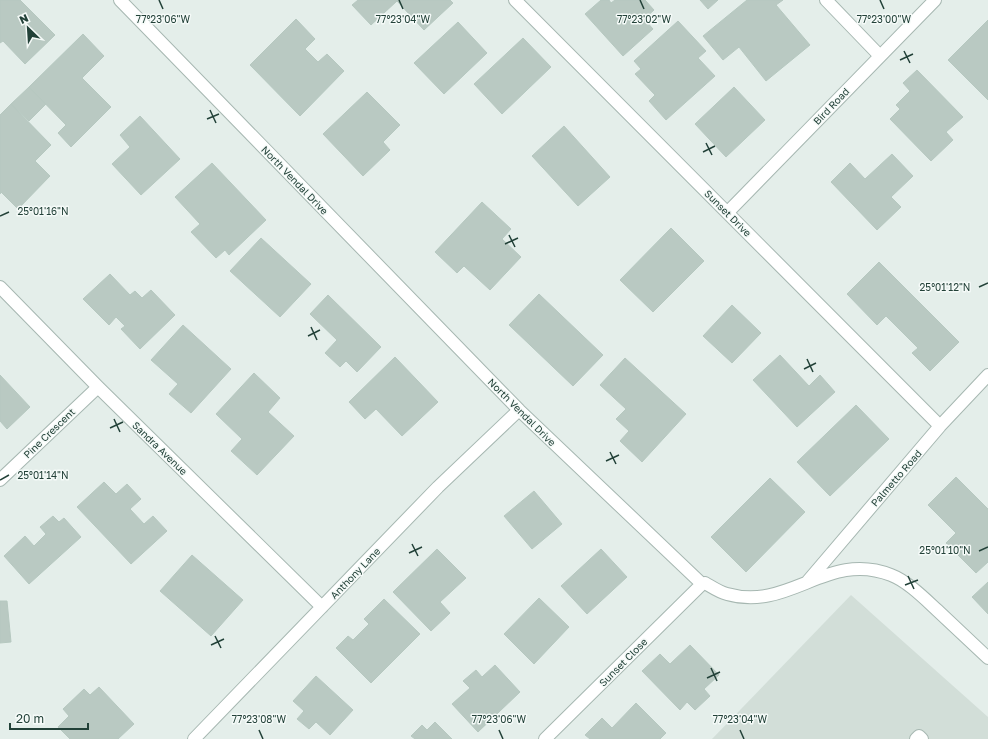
<svg xmlns="http://www.w3.org/2000/svg" width="988" height="739" viewBox="0 0 988 739" font-family="'Golos Text',sans-serif">
<style>
.built{fill:#d2ded8}
.building{fill:#b9c9c2;stroke:#b6c8c0}
.lines{fill:none;stroke-linecap:round;stroke-linejoin:round}
.minor-casing{stroke:#a6b7b1;stroke-width:14}
.minor{stroke:#fff;stroke-width:12}
.ticks{fill:none;stroke:#224138;stroke-width:1.5}
.labels{text-anchor:middle;dominant-baseline:central;stroke-width:3;stroke-linejoin:round;paint-order:stroke}
.street-label{font-size:10px;fill:#224138;stroke:#f5faf8}
.ticks-label{font-size:10px;text-anchor:middle;fill:#224138;stroke:#f5faf8;stroke-width:3;stroke-linejoin:round;paint-order:stroke}
</style>
<rect width="100%" height="100%" fill="#e4eeea"/>
<path class="built" d="M851,595l137,122v22h-276z"/>
<path class="building" d="M0,0h20l35,35 -30,29 -22,-23 -3,2z
M358,0h92l3,3 -29,27 -27,-29 -26,24 -19,-20z
M601,0h8l2,3 4,-3h30l9,10 -10,9 9,10 -30,27 -38,-42z
M700,0h18l-10,9z
M747,0h36l-7,5 34,40 -44,36 -27,-34 -16,13 -20,-24z
M296,19l19,20 -10,10 13,13 9,-8 17,17 -44,45 -50,-51z
M988,20v80l-40,-40z
M678,21l28,30 -8,7 17,18 -49,44 -17,-19 6,-6 -20,-21 6,-5 -7,-8z
M458,22l29,31 -43,41 -30,-31z
M83,34l21,22 -22,22 29,29 -40,40 -13,-14 8,-8 -37,-38z
M523,38l28,29 -49,47 -28,-30z
M917,70l46,47 -17,15 7,8 -22,21 -41,-42 10,-10 -4,-4 14,-14 -7,-8z
M29,87l17,17 -17,17 -18,-17z
M734,87l31,33 -39,37 -31,-33z
M367,92l33,33 -17,17 7,8 -27,26 -40,-42z
M11,104l40,41 -16,16 15,15 -32,33 -17,-17 -1,2v-79z
M140,116l40,43 -39,36 -29,-31 18,-17 -10,-12z
M564,126l46,51 -32,29 -46,-50z
M892,154l21,22 -22,21 10,10 -24,23 -46,-48 19,-19 15,16z
M212,163l54,57 -37,35 -4,-5 -9,8 -25,-26 9,-8 -25,-27z
M482,202l29,27 -9,10 19,18 -31,33 -26,-24 -7,7 -22,-21z
M671,228l33,33 -51,51 -33,-32z
M261,238l50,46 -31,33 -50,-46z
M879,262l80,80 -29,29 -18,-18 6,-5 -32,-32 -9,9 -30,-31z
M110,274l20,21 5,-4 7,7 9,-8 24,25 -35,34 -19,-20 4,-3 -9,-9 -7,8 -26,-26z
M539,294l64,61 -30,31 -64,-61z
M328,295l53,52 -24,25 -11,-11 -6,6 -15,-14 12,-13 -27,-26z
M732,305l29,28 -29,30 -29,-27z
M183,325l48,44 -40,44 -22,-19 9,-10 -27,-24z
M780,355l29,31 11,-11 15,17 -38,35 -44,-47z
M395,357l43,45 -36,34 -26,-27 -11,10 -16,-17z
M625,358l61,56 -44,48 -22,-21 9,-10 -13,-12 10,-10 -26,-24z
M254,373l26,25 -12,14 26,24 -37,39 -26,-24 11,-12 -26,-25z
M0,375l30,32 -23,22 -7,-8z
M856,405l33,34 -59,57 -33,-34z
M956,477l32,32v53l-12,11 -30,-30 10,-10 -28,-28z
M770,478l35,34 -59,60 -35,-35z
M104,482l12,12 11,-10 14,15 -11,10 14,15 9,-8 14,15 -36,33 -54,-57z
M534,491l28,33 -30,25 -28,-33z
M53,516l6,6 5,-4 17,19 -52,47 -25,-28 21,-20 9,10 12,-12 -6,-7z
M437,549l29,29 -26,24 10,11 -19,18 -38,-39z
M601,549l26,28 -40,37 -26,-28z
M192,555l51,45 -32,36 -51,-45z
M988,582v32l-16,-17z
M539,598l30,29 -35,37 -30,-30z
M384,599l36,35 -49,49 -35,-35 12,-12 5,4 16,-16 -5,-5z
M0,601h7l4,41 -11,1z
M690,645l29,30 -15,14 6,7 -15,14 -8,-8 -7,8 -38,-39 18,-17 10,10z
M495,665l25,27 -42,40 -26,-28 18,-16 -7,-7 13,-11 6,7z
M316,676l37,34 -23,25 -14,-13 -7,7 -12,-10 7,-8 -11,-10z
M99,687l35,37 -16,15h-48l-12,-12 11,-11 -6,-7 21,-20 6,6z
M636,703l30,30 -6,6h-70l-5,-4 17,-17 10,10z
M435,722l17,17h-37l-4,-3 11,-11 5,5z"/>
<g class="lines">
<defs>
<path id="minor" d="M120,0l399,410 183,174 3,-1c7,4 14,9 22,11 63,18 100,-44 164,-19 16,6 33,23 46,35 17,16 34,32 51,48
M515,0l425,426
M826,0l54,56
M728,212l207,-212
M0,287l98,100 224,220
M0,480l98,-93
M808,581l132,-155 48,-51
M194,739l244,-252 81,-77
M545,739l157,-155
M916,739l3,-3 3,3"/>
</defs>
<use href="#minor" class="minor-casing"/>
<use href="#minor" class="minor"/>
</g>
<path class="ticks" d="M159,0l4,9M399,0l4,9M640,0l4,9M880,0l4,9M904,51l6,12M900,60l13,-6M210,110l6,13M207,119l12,-5M706,143l6,12M703,152l12,-6M0,216l9,-4M509,235l6,12M505,244l13,-6M979,287l9,-4M311,327l6,13M308,336l12,-6M807,359l6,13M804,369l12,-6M114,419l6,13M110,428l13,-6M610,452l6,12M606,461l13,-6M0,480l9,-5M412,544l6,12M979,551l9,-4M409,553l13,-6M908,576l6,13M905,585l13,-5M215,636l6,12M211,645l13,-6M711,668l6,13M707,678l13,-6M259,730l4,9M499,730l4,9M740,730l4,9"/>
<g class="labels">
<g class="street-label">
<text transform="translate(831 106) rotate(-46)">Bird Road</text>
<text transform="translate(295 180) rotate(46)">North Vendal Drive</text>
<text transform="translate(728 213) rotate(45)">Sunset Drive</text>
<text transform="translate(522 412) rotate(45)">North Vendal Drive</text>
<text transform="translate(49 433) rotate(-44)">Pine Crescent</text>
<text transform="translate(160 448) rotate(44)">Sandra Avenue</text>
<text transform="translate(896 478) rotate(-49)">Palmetto Road</text>
<text transform="translate(355 573) rotate(-46)">Anthony Lane</text>
<text transform="translate(623 662) rotate(-45)">Sunset Close</text>
</g>
</g>
<g class="ticks-label">
<text x="163" y="23">77°23'06"W</text>
<text x="403" y="23">77°23'04"W</text>
<text x="644" y="23">77°23'02"W</text>
<text x="884" y="23">77°23'00"W</text>
<text x="43" y="215">25°01'16"N</text>
<text x="945" y="291">25°01'12"N</text>
<text x="43" y="479">25°01'14"N</text>
<text x="945" y="554">25°01'10"N</text>
<text x="259" y="723">77°23'08"W</text>
<text x="499" y="723">77°23'06"W</text>
<text x="740" y="723">77°23'04"W</text>
</g>
<g transform="translate(28 28) rotate(335)" stroke="#f5faf8" stroke-width="3" paint-order="stroke">
<path d="M0-3L7 15L0 10L-7 15Z" fill="#224138"/>
<text y="-6" font-size="11" font-weight="bold" text-anchor="middle" fill="#224138">N</text>
</g>
<path d="M10 723v6h78v-6" fill="none" stroke="#224138" stroke-width="2"/>
<text x="16" y="723" font-size="12" fill="#224138" stroke="#f5faf8" stroke-width="3" paint-order="stroke">20 m</text>
</svg>
